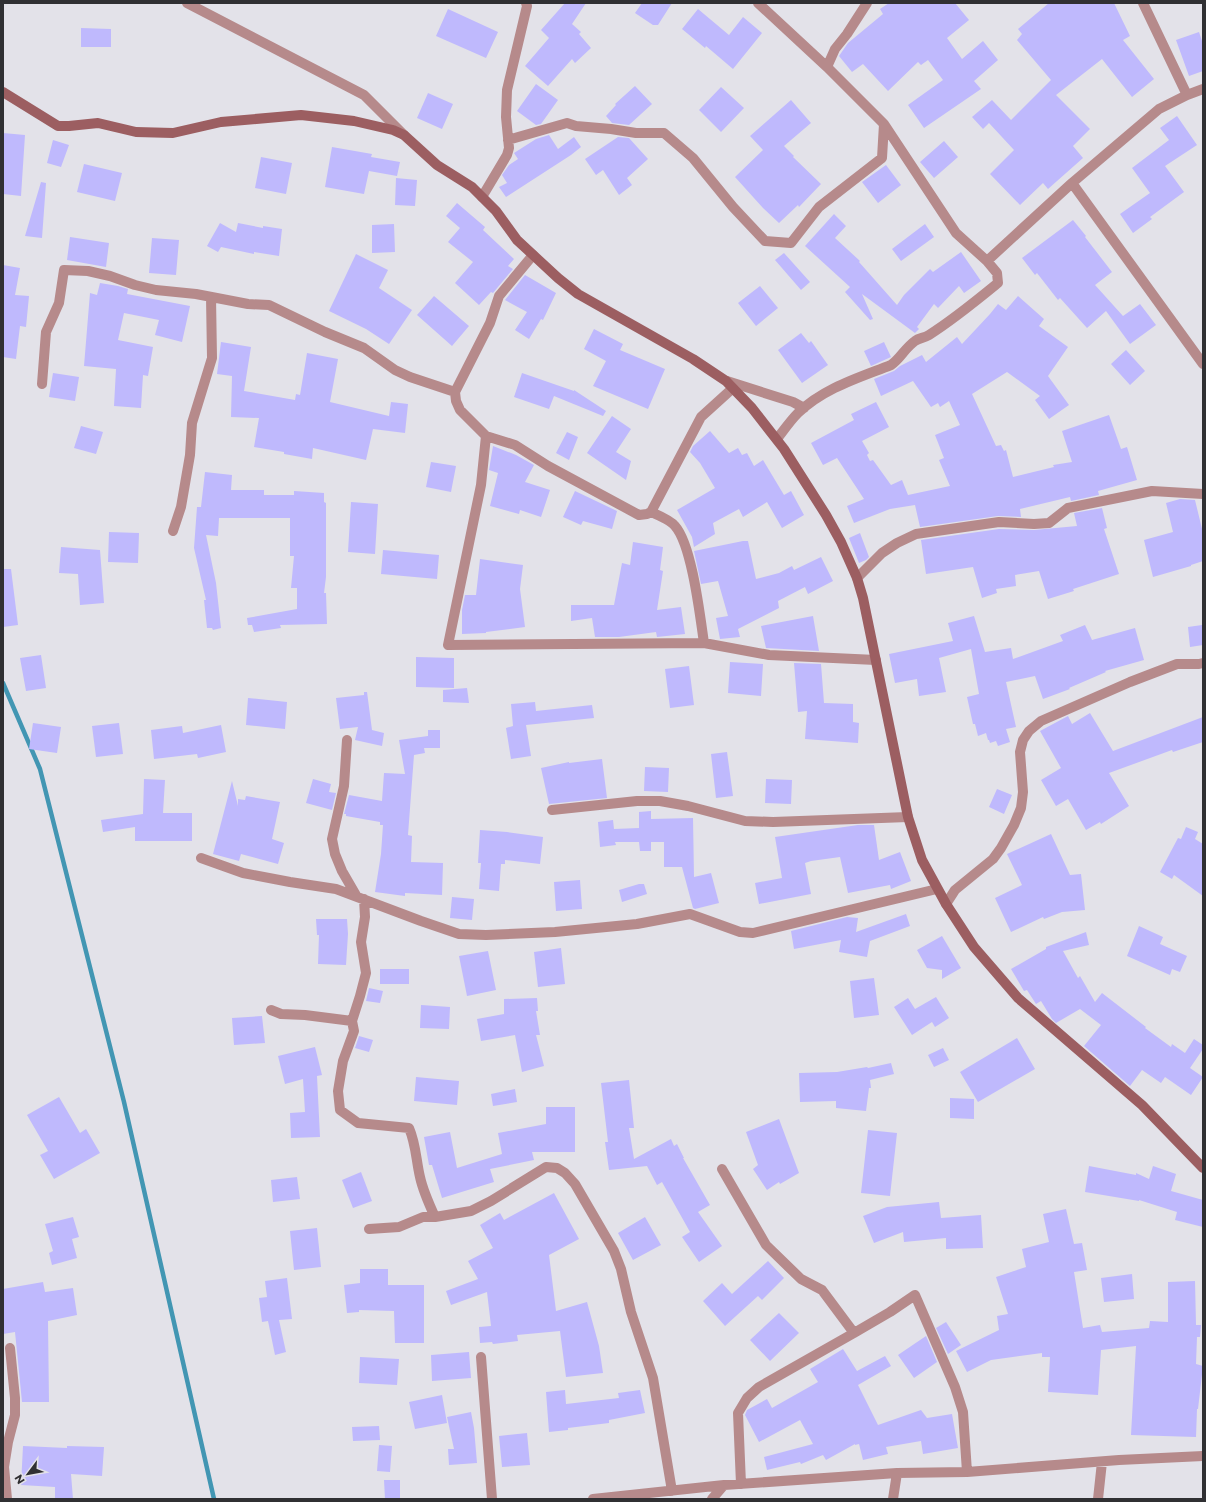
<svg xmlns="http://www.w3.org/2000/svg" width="1206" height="1502" viewBox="0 0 1206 1502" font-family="Montserrat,sans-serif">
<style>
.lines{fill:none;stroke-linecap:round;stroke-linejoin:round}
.stream{stroke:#4296b3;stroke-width:4.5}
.building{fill:#bfb9fd}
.street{stroke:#b68a8b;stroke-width:10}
.secondary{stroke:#9c5e61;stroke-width:10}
</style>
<rect width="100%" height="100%" fill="#e3e2e9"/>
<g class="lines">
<path class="stream" d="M3,683l37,86 84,333 90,397"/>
</g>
<path class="building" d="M565,3h21l-14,21 9,8 -2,2 12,14 -16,15 -3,-4 -24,27 -23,-20 24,-28 -8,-8z
M642,3h30l-14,22h-5l-18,-12z
M889,3h66l14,17 -22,18 15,21 21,-18 15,19 -24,21 7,8 -57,39 -16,-23 35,-25 -15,-20 -7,5 -3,-3 -30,29 -25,-27 -11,8 -13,-16 9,-13 35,-29 -3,-5z
M1049,3h65l16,33 -7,4 31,39 -22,18 -30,-38 -46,36 34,34 -17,17 10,12 -35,31 -5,-6 -23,22 -30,-31 24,-24 -25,-27 -6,6 -11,-12 20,-17 19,20 40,-40 -34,-40 5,-6 -4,-5z
M448,9l50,23 -12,26 -50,-22z
M698,9l31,26 14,-18 19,16 -29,36 -27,-23 -1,2 -23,-19z
M81,28l30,1v18h-30z
M1199,32l4,12v27l-14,5 -13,-36z
M536,84l22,16 -17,24 -5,1 -19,-14z
M635,86l17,18 -23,21 -17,-2 -6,-7 10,-11 -1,-1z
M721,87l23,21 -23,24 -22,-22z
M428,93l25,11 -11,25 -25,-11z
M791,100l20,23 -27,23 10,10 -1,1 28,27 -22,23 -1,-2 -19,18 -16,-15 -28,-31 28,-27 -13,-14z
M1177,116l20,29 -32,21 19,26 -34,25 2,2 -19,14 -13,-19 30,-21 -18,-25 37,-28 -9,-12z
M3,133l22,2 -4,61 -18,-2z
M549,135l9,14 16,-12 7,10 -10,8 -65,42 -7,-10 8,-4 -5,-8 7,-10 9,-6 -4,-6 22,-14z
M618,137l11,1 19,21 -21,19 5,7 -13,10 -16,-25 -7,5 -11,-16z
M53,140l16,5 -8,22 -14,-4z
M944,141l14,16 -24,21 -14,-16z
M332,147l40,7 -1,3 29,5 -3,14 -28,-5 -5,23 -39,-7z
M261,157l31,6 -6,31 -31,-6z
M84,164l38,9 -7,28 -38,-9z
M886,165l15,20 -23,18 -16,-21z
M396,178l21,2 -2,26 -20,-1z
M41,182l5,1 -4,55 -17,-2z
M457,203l28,24 -2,3 31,29 -6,7 5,3 -20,24 -2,-1 -12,13 -24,-22 18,-21 -25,-20 12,-14 -14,-12z
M834,214l12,12 -11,12 25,23 -1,1 38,43 7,-10 26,-26 3,3 28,-20 20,29 -17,12 -5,-7 -21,22 -4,-4 -17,23 2,2 -4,4 -53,-39 11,25 -3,1 -25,-28 5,-5 -45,-41z
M1073,220l13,16 -1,1 27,35 -17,13 28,31 17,-12 16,21 -26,19 -24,-33 -19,17 -27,-30 -2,2 -21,-27 -2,2 -13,-17z
M220,223l16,9 2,-9 25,5v-2l19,3 -3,27 -25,-4v2l-33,-7 -3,5 -11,-6z
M394,224l1,28 -23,1v-28z
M925,224l9,13 -33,24 -9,-12z
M70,237l39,6 -3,24 -39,-7z
M152,238l27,2 -3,35 -27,-2z
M784,253l26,29 -9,8 -26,-30z
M356,254l32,16 -9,18 33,22 -23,34 -23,-15 -37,-18z
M3,265l17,3 -5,27 14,1 -3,31 -6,-1 -4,33 -13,-2z
M525,275l31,18 -13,27 -2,-1 -12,20 -14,-9 12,-18 -22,-12z
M100,283l18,3 10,3 -1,5 63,12 -8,36 -27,-7 4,-15 -35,-7 -6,27 35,7 -5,29 -5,-1 -2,33 -27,-2 2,-37 -32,-3 6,-73 7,2z
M760,286l18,22 -22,18 -18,-23z
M434,296l35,30 -17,20 -35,-31z
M1018,296l26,23 -5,7 29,21 -20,29 21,29 -20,14 -14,-19 5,-4 -33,-24 -35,22 24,52 5,-1 3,6 2,-1 7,27 41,-10 -1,-2 19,-3 -10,-31 47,-16 12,34 6,-2 10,33 -39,11 1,4 -28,6 -1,-4 -50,12 1,8 -23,-1 -78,11 -5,-22 -25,4 -36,14 -7,-17 17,-7 -27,-41 -14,7 -12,-22 43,-23 -3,-6 25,-12 13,25 -27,14 7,12 -2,2 3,6 3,-1 18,25 11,-5 6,15 42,-9 -11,-26 5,-2 -9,-23 25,-10 -11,-24 -9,6 -2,-4 -7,4 -18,-26 -32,15 -7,-17 20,-8 6,-5 22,-11 4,7 31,-25 5,7 28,-30 8,-10 8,6z
M594,329l29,15 -3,6 45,19 -17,40 -55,-23 13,-25 -22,-12z
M801,333l8,10 2,-2 17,24 -26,18 -24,-33z
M221,342l30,5 -7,44 51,9 1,-6 4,1 7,-42 31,6 -8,43 59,14 2,-14 17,2 -3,29 -32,-4 -7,31 -53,-12 -1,11 -28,-5v-2l-30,-5 5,-29 -28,-1 1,-41 -15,-2z
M884,342l7,15 -20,9 -7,-15z
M1126,350l19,21 -15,14 -19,-21z
M53,373l26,4 -4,24 -26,-4z
M522,373l52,18v-1l32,21 -3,5 -49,-20 -5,13 -35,-12z
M612,416l19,13 -15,23 15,9 -5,19 -39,-27z
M81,426l22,6 -7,22 -22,-6z
M710,431l19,22 9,-5 4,7 5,-2 7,13 9,-6 21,35 7,-4 13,24 -22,13 -15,-26 -24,15 -4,-8 -26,14 2,11 -21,13 -2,-10 -15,-27 38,-22 -15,-25 -10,-11 3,-6z
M567,432l11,5 -9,23 -13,-7z
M493,446l23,9 18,10 -9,17 25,8 -9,27 -21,-7 -1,4 -29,-8 8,-33 -9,-3z
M431,462l25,4 -5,26 -25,-5z
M205,472l27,3 -1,15h33v5h30v-4l30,2v9l2,1v74l-2,16h2l1,31 -47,1 1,3 -27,4 -2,-7h-4l-1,-7 50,-9v-21h-6l3,-32h-4v-38h-71l-1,18 -12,-1 10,48 5,45 -8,2 -1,-2h-5l-3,-28h2l-12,-52 3,-41h4z
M575,491l42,20 -5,18 -29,-8 -2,4 -18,-8z
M1180,499l15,1 8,33v28l-12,4v1l-38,11 -9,-37 29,-8 -7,-29z
M351,502l27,2 -3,50 -27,-2z
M1102,508l5,20 -3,1 15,45 -46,15 1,2 -26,8 -9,-28 -24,4 1,11 -20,3 1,4 -15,5 -9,-31 -47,7 -5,-34 78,-11 35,1 43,-4 -3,-13z
M109,532l30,1 -1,30 -30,-1z
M860,533l9,24 -3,3 -7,3 -10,-25z
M743,541h5l8,38 23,-6 13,-7 2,4 27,-13 12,24 -25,13 -3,-7 -27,14 1,7 -41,21 2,8 -20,2 -4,-21 12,-2 -10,-35 -17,3 -7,-33z
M633,542l30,5 -3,23 3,1 -6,39 24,-3 4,27 -28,3 -1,-5 -37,5h-24l-3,-19 -21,3v-16h43l8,-42 8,2z
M61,547l39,3 4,53 -24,2 -2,-31 -19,-1z
M383,550l56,5 -2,24 -56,-5z
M480,559l43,6 -3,24 5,38 -39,5v1l-24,1v-24l3,-15h11z
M3,569h8l7,56 -15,2z
M813,616l6,35 -53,-3 -5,-22z
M974,616l11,36 26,-4 2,11 50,-18 -3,-6 25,-10 7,15 43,-12 9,32 -39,11 1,1 -37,16 1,1 -27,10 -8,-23 -29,6 10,45 -10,2 4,13 -12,4 -2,-5 -6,2 -1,-3h-1l-2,-7 -8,3 -3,-12h-2l-6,-27 12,-3 -8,-45 -32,9 7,34 -27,4 -2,-17 -22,4 -6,-29 64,-13 -5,-18z
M1202,625l1,20 -13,2 -2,-20z
M41,655l5,33 -20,3 -6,-33z
M416,657l38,1v30l-38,-1z
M730,662l33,2 -2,32 -33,-3z
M794,663l27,1 3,39 29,1v18l6,1 -1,20 -53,-4 2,-28 -9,1z
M689,666l5,39 -24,3 -5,-39z
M467,688l2,15 -26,-1v-12z
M364,692h3l5,38 12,3 -2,13 -27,-6 3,-13 -18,2 -4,-31 28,-3z
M248,698l39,4 -2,27 -39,-4z
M535,702l1,9 56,-6 2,13 -68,7 5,31 -20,3 -5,-31 7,-2 -2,-22z
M1090,713l23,38 90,-34v25l-30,10 -1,-2 -63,23 20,33 -28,18 -1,-2 -14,8 -18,-31 -12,7 -15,-26 20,-12 -21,-37 28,-15 4,8z
M33,723l28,4 -4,26 -28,-4z
M119,723l4,31 -27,3 -4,-31z
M221,725l5,27 -28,6 -1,-4 -43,5 -3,-29 31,-4 1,7z
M428,730h12v18h-16l1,5 -11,2 -6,80 4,1 -1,26 32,1 -1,32 -37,-2v3l-30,-4 6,-38 2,-29h-3v-3l-34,-6v-2h-2l5,-19 33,6 2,-28 21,1 -6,-34 29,-4z
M727,752l6,44 -17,2 -5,-44z
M602,759l5,39 -58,6 -8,-36 28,-6v1z
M645,767l24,1 -1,24 -24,-1z
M144,779l21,1 -2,33h29v28h-57v-14l-32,5 -2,-12 42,-6z
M313,779l18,5 -2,8 7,1 -4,17 -26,-7z
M766,779l26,1 -1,24 -26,-1z
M232,781l6,25v-7l7,1 1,-4 34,6 -8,37 12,4 -6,21 -37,-10 -2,7 -26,-7z
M997,789l15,6 -8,19 -15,-7z
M651,811v8l42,-1 1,59 17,-4 8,30 -24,6 -2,-1 -11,-41h-18v-25h-13v9h-11l-1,-9h-24l1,3 -16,2 -2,-25 15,-2 1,9 25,-1v-16z
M858,825h16l5,35 21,-8 11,29 -20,8 -1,-4 -42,8 -8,-36 -29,4 -6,2 6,31 -52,10 -4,-21 27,-5 -7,-41z
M1186,827l12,5 -3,7 8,5v52l-29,-21 -2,4 -12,-7 18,-34 3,1z
M480,830l27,2 36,5 -3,27 -35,-4v4h-4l-2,27 -20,-2 2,-26h-3z
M1051,834l19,41 11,-1 4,36 -23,2 -18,7 -1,-2 -32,15 -16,-34 27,-13 -15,-31z
M580,880l2,29 -26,2 -2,-29z
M639,884h5l3,10 -25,8 -3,-12z
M452,897l22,2 -2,21 -22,-2z
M906,914l4,12 -40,15 -3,16 -28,-5 2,-12 -47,9 -3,-18 56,-14 11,1 -2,14z
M316,919h31l1,15 -2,31 -28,-1 1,-29h-2z
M1139,926l24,11 -3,7 27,12 -7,16 -8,-3 -2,6 -43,-19z
M1086,932l3,13 -26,6 15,27 2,-2 15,26 7,-9 44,34 -1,1 26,19 1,-3 13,9 9,-14 9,6v4l-13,19 13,9 -12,18 -26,-18 -4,6 -19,-13 -12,16 -46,-40 17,-21 -21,-16 -24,14 -4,-4 -11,-18 -5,3 -9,-14 -3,1 -13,-22 35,-20v-2z
M942,936l19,32 -19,11v-9l-15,-2 -10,-18z
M561,948l4,36 -27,3 -4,-35z
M488,951l8,39 -29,6 -8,-40z
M380,969h29v15h-29z
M874,978l5,37 -25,3 -4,-37z
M369,988l14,3 -3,12 -14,-2z
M936,997l13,21 -14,9 -3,-5 -20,13 -18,-28 14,-9 7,11z
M537,998l1,13h-2l4,24h-4l8,31 -22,6 -7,-37 -34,6 -4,-22 27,-5v-15z
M421,1005l29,2 -1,22 -29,-1z
M262,1016l3,27 -31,2 -2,-27z
M359,1036l14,4 -4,12 -14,-4z
M1017,1038l18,31 -57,33 -18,-30z
M315,1047l7,28 -5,1 3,61 -29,1 -1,-25 15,-1 -2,-33 -18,5 -7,-28z
M943,1048l6,12 -15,7 -6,-12z
M891,1063l3,11 -24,6 1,8h-2l-3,23 -30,-3v-7l-36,1 -1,-29 38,-1 30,-5 1,1z
M416,1077l43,4 -2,24 -43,-4z
M629,1080l5,48h-5l5,31 37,-20 3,7 3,-2 7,14h-1l27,47 -12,7 24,34 -23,16 -17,-25 8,-5 -28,-50 -5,3 -10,-19 -38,4 -4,-28h3l-7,-59z
M515,1089l2,13 -24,4 -2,-12z
M59,1097l21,36 6,-4 14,24 -46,26 -14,-24 8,-4 -21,-36z
M950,1098l24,1v20l-24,-1z
M546,1107h29v45h-43l2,8 -44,9 4,13 -52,16 -10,-33h-3l-5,-28 26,-5 7,36 45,-14 -4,-21 48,-9z
M779,1119l20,54 -19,11 -1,-2 -12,8 -14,-21 5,-4 -12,-33z
M868,1130l29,3 -7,63 -29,-3z
M1089,1166l47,9v-2l13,6 4,-13 23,8 -5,17 32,9v27l-28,-7 2,-8 -38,-12v1l-54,-9z
M361,1172l11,29 -19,7 -11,-28z
M297,1177l3,22 -27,3 -2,-22z
M554,1193l25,46 -30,16 7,56 31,-9 12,44 4,27 -37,4 -6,-46 -43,4 1,6 -25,3 -1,-2 -12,1 -1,-16 12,-1 -4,-34 -36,13 -5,-14 32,-12 -10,-18 25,-13 -13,-23 20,-12 4,7z
M939,1202l2,16 40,-3 2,33 -37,1v-11l-42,4 -1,-10 -29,11 -11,-27 24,-9z
M1066,1209l8,35 8,-1 5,27 -13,2 9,56 17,-3 2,7 47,-4 1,-7 18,1v-40l27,-1 1,44h5l-1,12h-3l-1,27 7,2 -5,43h-1l-1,28 -65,-2 5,-89 -35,4 -3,45 -50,-3 2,-35h-8v-4l-51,7 -24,12 -11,-21 43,-21 -2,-14 11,-2 -12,-37 30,-10 -4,-18 27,-7 -6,-28z
M73,1217l6,20 -7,2 5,19 -25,7 -3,-12 4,-2 -8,-27z
M645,1217l16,28 -28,15 -15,-27z
M317,1228l4,39 -27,3 -4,-39z
M768,1261l16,17 -22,22 -4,-4 -33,30 -22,-25 19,-18 10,11z
M360,1269h28v16h36v58h-29l-1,-32 -35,-1v2l-12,1 -3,-28 16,-2z
M1132,1274l2,25 -30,3 -3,-24z
M287,1278l5,41 -13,1 7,32 -11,3 -7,-34 -6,1 -3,-24 8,-1 -2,-16z
M43,1282l2,10 28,-4 4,27 -29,6 1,81h-27l-7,-70 -12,2v-45z
M779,1313l20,20 -29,28 -20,-21z
M946,1322l15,23 -13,9 -12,-26z
M926,1336l11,26 -23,16 -16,-23z
M843,1349l14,22 28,-15 6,10 -33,19 20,40 43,-15 6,8 25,-4 6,34 -35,6 -2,-13 -35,6 2,7 -25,6 -4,-16 -4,1v-1l-29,16 -3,-5 -22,9 -1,-2 -33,8 -3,-13 49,-13 -13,-24 -41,22 -14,-27 2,-5 20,-11 5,9 46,-26 -8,-13z
M469,1352l2,26 -39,3 -1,-26z
M360,1357l39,2 -2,26 -38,-2z
M565,1390l1,14 53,-6 -1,-5 22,-3 5,23 -36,7v3l-41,5v2l-19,2 -3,-40z
M442,1395l5,28 -32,6 -6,-27z
M471,1412l3,16 3,35 -28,2 -1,-16h6l-7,-32z
M379,1426l1,14 -27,1 -1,-14z
M527,1433l3,32 -28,2 -3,-31z
M379,1445l13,1 -2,26 -13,-1z
M23,1446l44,2v-2l37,1 -2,29 -31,-2 2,25h-18v-12l-34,-2z
M384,1480h16v19h-15z"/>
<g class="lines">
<path class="street" d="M187,3l177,92 40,40
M758,3l69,64 57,57 72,109 31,28 10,12 1,10c-22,18 -45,37 -69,52 -5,3 -10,3 -14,6 -10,7 -15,18 -24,24 -33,13 -67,23 -93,48 -8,8 -14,17 -21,26
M1143,3l44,92
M827,67l8,-18 12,-15 20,-31
M508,140l59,-17 9,3 35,3 25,4h28l29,25 40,49 32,34 26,2 28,-36 63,-49 2,-34
M1072,183l131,181
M482,197l25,-42 2,-7 -3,-31 1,-27 20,-84 -1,-3
M533,255l-34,41 -9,27 -35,69 1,9 4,9 26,26 29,9 33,21 91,49 8,-1 4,-2 50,-95 32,-29
M987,261l85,-78 87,-74 28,-14 16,-6
M727,381l66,21 11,6
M42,384l4,-52 13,-29 5,-33 24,1 22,5 25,9 21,5 40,4 52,10 21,1 56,27 39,16 31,22 15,7 45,15
M486,436l-5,49 -33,160 256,-2 65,12 107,5
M651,512c7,3 20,9 24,14 17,19 25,90 29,117
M173,531l8,-24 9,-52 2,-32 20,-65 -1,-61
M857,578l25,-25 15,-10 19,-9 83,-12 35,2 15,-1 19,-15 84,-17 51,3
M347,740l-3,46 -12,53 3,15 7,17 15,26
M552,810l85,-9h23l28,5 57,15 28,1 135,-5
M201,858l42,15 47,9 46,7 85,32 38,13 27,1 69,-3 82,-8 53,-10 50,18 13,1 184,-44
M364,899l1,18 -4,25 5,31 -6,23 -8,25 2,10 -11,30 -5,30 2,19 18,13 51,5c7,16 7,32 11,49 3,14 9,27 15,40
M946,904l9,-14 38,-31 8,-11 13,-23 7,-17 2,-16 -3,-40 3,-12 6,-9 12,-10 89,-39 47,-18h22l4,-1
M271,1010l10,4 24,1 47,6
M722,1169l44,76 35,34 21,11 32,43 -95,54 -12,11 -9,15 3,71
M369,1229l30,-2 24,-10h12l36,-6 20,-10 55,-34 11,1 8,5 10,11 39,67 7,18 10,43 22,66 19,113
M854,1333l36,-21 25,-17 40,92 8,25 4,60
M481,1357l11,142
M7,1499l-3,-32 4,-25 7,-27v-17l-5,-50
M593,1499l131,-14 173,-12 70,-1 152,-12 84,-4
M712,1499l12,-14
M893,1499l4,-26
M1098,1499l4,-37"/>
<path class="secondary" d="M3,92l55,34h11l29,-3 38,9 37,1 48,-11 80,-7 53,6 39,9 11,5 33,30 35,22 24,24 21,29 41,38 20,16 115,65 33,22 26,27 32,41 42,66 15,27 16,36 6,20 45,219 14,43 24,44 28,43 44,51 124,107 61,63"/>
</g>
<rect width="1206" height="1502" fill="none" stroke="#303033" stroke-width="8"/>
<g transform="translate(28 1474) rotate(238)" stroke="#e3e2e9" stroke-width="3" paint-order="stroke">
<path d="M0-3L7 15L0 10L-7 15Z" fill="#303033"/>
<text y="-6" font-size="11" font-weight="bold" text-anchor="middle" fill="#303033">N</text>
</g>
</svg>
